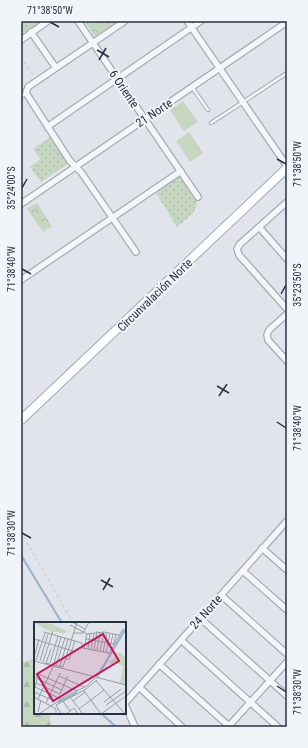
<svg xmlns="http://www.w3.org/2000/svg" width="308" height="748" viewBox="0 0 308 748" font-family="'Roboto Condensed',sans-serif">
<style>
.grass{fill:url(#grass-dots)}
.forest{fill:url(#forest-firs)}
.park{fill:url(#park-crowns)}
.garden{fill:#c6d6c1}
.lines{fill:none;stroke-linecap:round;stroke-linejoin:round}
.stream{stroke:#98b2cf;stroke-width:2}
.service-casing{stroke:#a5acb6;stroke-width:4.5}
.minor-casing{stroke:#a5acb6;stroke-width:8}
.primary-casing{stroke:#9fa9b9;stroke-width:10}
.path{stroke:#bfc3ca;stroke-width:1;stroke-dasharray:3 3;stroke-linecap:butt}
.service{stroke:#f5f6f9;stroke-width:2.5}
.minor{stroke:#f5f6f9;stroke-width:5.5}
.primary{stroke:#fff;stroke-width:8}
.ticks{fill:none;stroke:#273245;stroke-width:1.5}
.labels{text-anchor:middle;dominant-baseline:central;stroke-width:4;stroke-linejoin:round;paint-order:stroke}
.street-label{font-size:12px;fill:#273245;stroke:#f1f4f8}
.inset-river{fill:none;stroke:#98b2cf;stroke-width:2}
.inset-road{fill:none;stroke:#979da9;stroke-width:1}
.view{fill:#c2185b;fill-opacity:0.15;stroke:#c2185b;stroke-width:2}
.inset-edge{fill:none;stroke:#273245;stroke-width:2}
.neatline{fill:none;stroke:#273245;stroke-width:1.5}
.ticks-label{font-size:10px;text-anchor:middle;fill:#273245}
</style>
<defs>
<pattern id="grass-dots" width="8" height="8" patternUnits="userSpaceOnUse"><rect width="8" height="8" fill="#c6d6c1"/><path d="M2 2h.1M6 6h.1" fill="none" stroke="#aab8a7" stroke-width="1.8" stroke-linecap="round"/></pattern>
<pattern id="forest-firs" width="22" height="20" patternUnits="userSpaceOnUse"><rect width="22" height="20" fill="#c6d6c1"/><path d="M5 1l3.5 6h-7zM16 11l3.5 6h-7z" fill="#aab8a7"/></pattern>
<pattern id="park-crowns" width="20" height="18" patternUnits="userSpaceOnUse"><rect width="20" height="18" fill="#c6d6c1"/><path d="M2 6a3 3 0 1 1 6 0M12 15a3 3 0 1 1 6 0" fill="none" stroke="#aab8a7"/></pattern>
</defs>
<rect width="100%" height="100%" fill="#e1e5eb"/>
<path class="grass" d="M21,21h17l2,2 -19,13z
M50,137l19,26 -28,19 -11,-15 10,-8 -7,-10z
M179,176l18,26c0,11 -12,18 -20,25l-21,-34z"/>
<path class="forest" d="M35,658v55h14l2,14h-30v-64z"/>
<path class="park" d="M87,21h33l-24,17 -11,-16z
M37,203l15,23 -9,6 -16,-23z"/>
<path class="garden" d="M183,101l15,21 -14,9 -14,-21z
M189,132l14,21 -13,9 -14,-21z"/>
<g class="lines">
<path class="stream" d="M21,555l41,68
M101,713l15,14"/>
<defs>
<path id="service" d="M192,87l16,23
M21,97l5,-4
M211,123l76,-50"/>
<path id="minor" d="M78,21l120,176
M125,21l-97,66 -2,6 44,68 11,11 55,80
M187,21l100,145
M31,32l25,36
M21,40l27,-19
M48,128l2,-3 151,-104
M287,202l-47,42 -3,5 2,6 48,54
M21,204l266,-182
M259,227l28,32
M21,280l160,-109
M287,314l-18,16 -2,5 1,5 19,21
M262,548l25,22
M243,571l44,39
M221,595l66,59
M200,618l87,78
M181,640l97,87
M159,664l71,63
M139,687l43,40
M125,703l162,-182
M125,705l10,22
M228,727l59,-65"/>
<path id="primary" d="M21,420l266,-252"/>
</defs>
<use href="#service" class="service-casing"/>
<use href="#minor" class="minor-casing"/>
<use href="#primary" class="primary-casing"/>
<path class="path" d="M21,57l13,19
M21,532l52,91"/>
<use href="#service" class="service"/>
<use href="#minor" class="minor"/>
<use href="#primary" class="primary"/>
</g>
<path class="ticks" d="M50,22l9,5M97,50l12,7M99,60l7,-12M277,159l9,5M22,188l5,-9M22,269l9,5M281,294l5,-9M217,386l12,7M219,396l8,-12M277,422l9,6M22,533l9,5M101,580l12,7M103,590l7,-12M277,686l9,6"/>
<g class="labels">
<g class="street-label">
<text transform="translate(124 89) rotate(56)">6 Oriente</text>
<text transform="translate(154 113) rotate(-34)">21 Norte</text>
<text transform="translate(155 295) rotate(-44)">Circunvalación Norte</text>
<text transform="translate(206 612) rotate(-48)">24 Norte</text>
</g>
</g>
<g transform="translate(34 622)">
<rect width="92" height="92" fill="#e1e5eb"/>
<path d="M1,0l17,2 15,7 -3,3 -20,-5zM78,29l10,3 4,5v25l-6,-1 3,-17 -8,-4 -1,5 -5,-5 8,-6z" fill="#c6d6c1"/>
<path class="inset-river" d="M63,55l29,-49M24,80l19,-9"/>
<path class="inset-road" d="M38,0l13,7M36,3l17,9 17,-2 15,3M10,10l38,11v5l27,5M39,11h10l6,-11M0,17l39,12M52,17l28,5 2,-10M50,26l3,-14M76,26l3,-14M54,27l2,-15M57,27l3,-16M60,28l3,-19M63,28l3,-18M66,29l4,-18M69,30l4,-19M72,30l4,-18M74,33l15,-26M0,35l5,-18M31,37h4l6,-18M2,38l9,-27M0,39l92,24M6,39l8,-27M9,40l10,-31M11,41l18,4 14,-45M12,41l5,-14M16,41l8,-27M22,43l9,-27M26,44l8,-27M2,51l41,18M4,51l-2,5 26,12M25,54l25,11M3,57l-1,4 24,11 8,-18M62,59l29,33M2,61l-1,4 26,12M50,69l17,23M0,70l16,7 3,-4M0,75l22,12v5M36,75l13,17M4,77l15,-32 8,-30M29,79l7,10M39,79l12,-9M70,80l17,-13M12,81l14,-30M72,83l20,-14M45,87l25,-19M4,90l3,-12M5,92l27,-18 21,-10 8,-8M27,92l-5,-9 30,-16 11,-9M32,92l8,-6 4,6M67,92l25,-18"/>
<path class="view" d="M69,12l16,27 -66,40 -16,-27z"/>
<rect width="92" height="92" class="inset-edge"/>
</g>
<rect width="308" height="748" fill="none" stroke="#f1f4f8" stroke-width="44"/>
<rect x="22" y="22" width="264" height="704" class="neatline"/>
<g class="ticks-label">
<text x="50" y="14">71°38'50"W</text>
<text transform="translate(297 164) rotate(-90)" y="4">71°38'50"W</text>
<text transform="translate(11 188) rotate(-90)" y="4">35°24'00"S</text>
<text transform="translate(11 269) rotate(-90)" y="4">71°38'40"W</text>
<text transform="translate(297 285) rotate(-90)" y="4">35°23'50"S</text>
<text transform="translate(297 428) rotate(-90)" y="4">71°38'40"W</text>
<text transform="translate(11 533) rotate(-90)" y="4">71°38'30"W</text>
<text transform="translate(297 692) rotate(-90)" y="4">71°38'30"W</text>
</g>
</svg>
